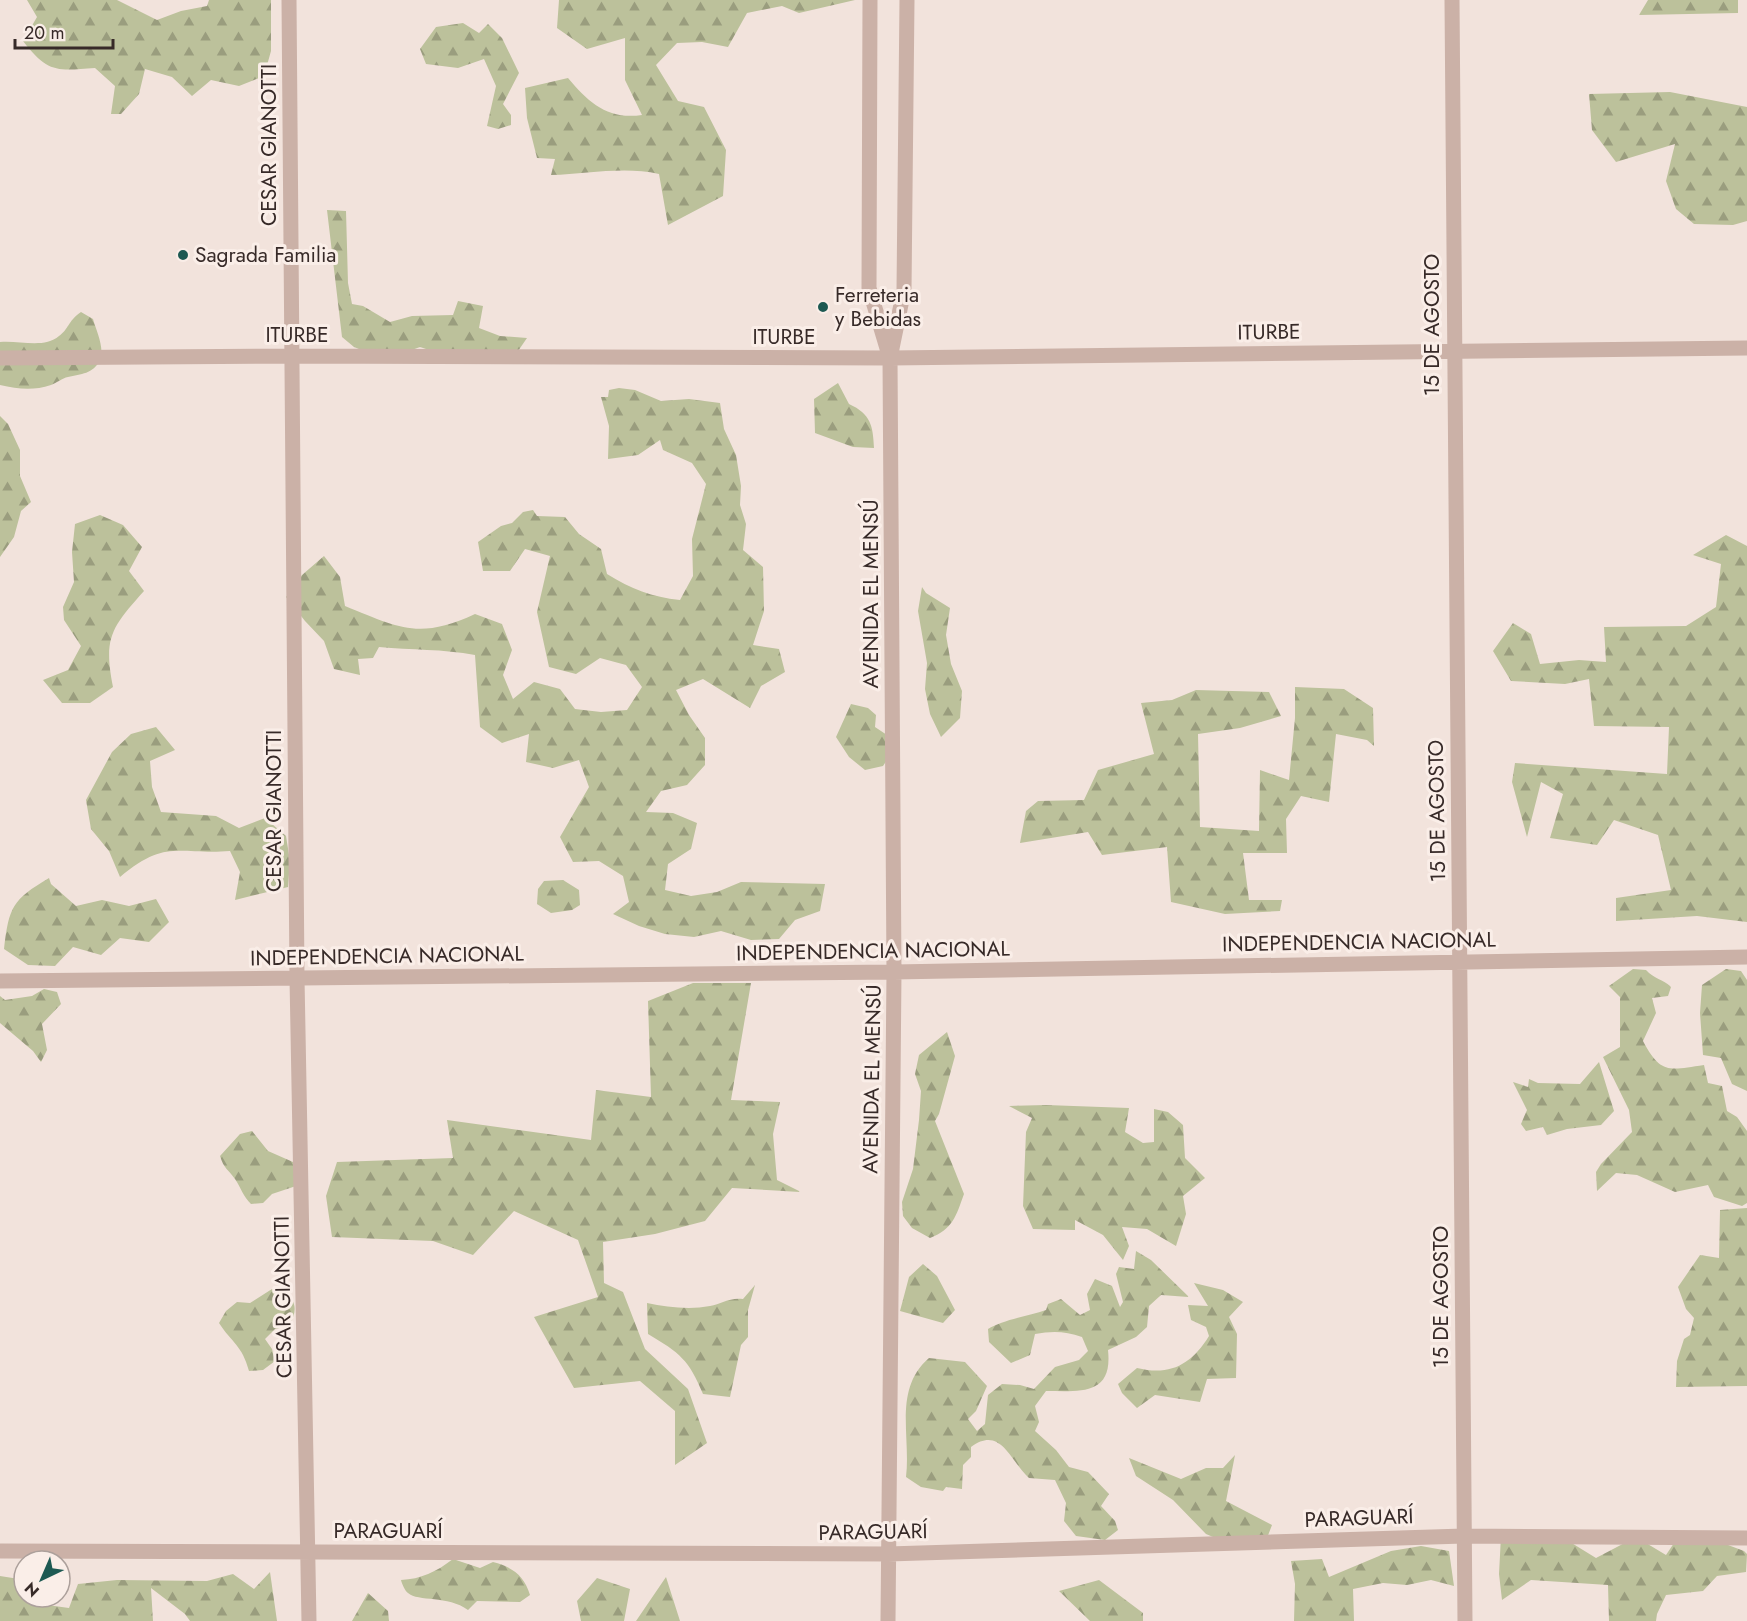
<svg xmlns="http://www.w3.org/2000/svg" width="1747" height="1621" viewBox="0 0 1747 1621" font-family="Jost,sans-serif">
<style>
.forest{fill:url(#forest-firs)}
.lines{fill:none;stroke-linecap:round;stroke-linejoin:round}
.street{stroke:#cbb1a7;stroke-width:15}
.poi-dot{fill:#1d5952;stroke:#faeee8;stroke-width:2}
.labels{text-anchor:middle;dominant-baseline:central;stroke-width:6;stroke-linejoin:round;paint-order:stroke}
.street-label{font-size:21px;fill:#372a28;stroke:#faeee8}
.poi-label{font-size:21px;fill:#372a28;stroke:#faeee8;text-anchor:start}
</style>
<defs>
<pattern id="forest-firs" width="22" height="20" patternUnits="userSpaceOnUse" patternTransform="scale(1.5)"><rect width="22" height="20" fill="#bcc19b"/><path d="M5 1l3.5 6h-7zM16 11l3.5 6h-7z" fill="#9a9d7e"/></pattern>
</defs>
<rect width="100%" height="100%" fill="#f2e3dc"/>
<path class="forest" d="M27,0h90l40,20 24,-9 26,-5 2,-6h62v51l-7,25 -25,10 -28,-6 -19,16 -20,-19 -27,-8 -6,25 -18,20h-10l4,-28 -20,-18c-39,3 -47,5 -72,-27l14,-24z
M559,0h296l-56,13 -17,-7 -35,7 -19,34 -26,-5 -25,1 -21,22 22,36 26,6 22,43 -3,46 -55,29 -9,-51c-35,-8 -72,0 -108,1l4,-16 -18,-1 -10,-40 -2,-30 43,-10c21,25 40,42 74,37l-17,-35v-42l-38,11 -30,-21z
M1648,0h90v13l-99,2z
M463,23l16,10 9,-9 14,14 17,35 -16,31 8,11v10l-13,4 -11,-3 9,-40 -12,-27 -26,9 -32,-4 -6,-15 16,-22z
M1670,92l77,15v114l-14,4 -39,-1 -18,-15 -10,-28 9,-37 -59,18 -24,-32 -3,-36z
M327,210l19,1 2,72 4,21 11,2 27,16 22,-6 41,-1 5,-14 25,5 -4,22 21,8 27,2 -11,16 -69,2 -27,-9 -19,7 -25,2 -22,-9 -12,-10z
M81,312l12,7c3,11 12,29 7,41 -7,14 -19,14 -32,17 -6,1 -11,6 -17,8 -18,6 -33,4 -51,0v-43c19,-2 44,7 59,-6 10,-7 8,-14 22,-24z
M838,383l11,21c22,10 24,22 25,44l-21,-1 -38,-14 -1,-34z
M619,388l16,2 26,11 28,-2 31,4 4,26 12,26 5,31 -1,19 6,19 -3,26 20,17 1,44 -11,34 26,4 6,23 -24,14 -11,22 -47,-29 -27,11 13,25 16,23v27l-18,20 -26,6 -15,21 27,1 24,10 -6,26 -23,15 -3,26 26,6 26,-4 24,-10 84,2 -5,27 -25,9 -16,19 -28,1 -30,-9 -27,6 -29,-3 -26,-8 -26,-12 16,-12 -6,-26 -24,-15 -26,1 -13,-25 29,-50 -10,-27 -26,8 -27,-6 3,-28 -27,9 -22,-16 -5,-72c-32,-6 -64,-5 -96,-8l-6,11 -15,1 2,16 -26,-6 -10,-28 -19,-20 -19,-24 16,-22 22,-19 16,21 5,29c54,22 74,34 130,8l27,10 10,26 -9,25 10,24 21,-17 26,7 15,20 26,3 26,-2 15,-23 -16,-22 -26,-7 -24,16 -27,-7 -12,-55 13,-56 -25,-7 -15,22h-27l-5,-29 23,-16 11,-3 11,-11 10,-2 4,6 28,1 14,17 22,15 6,25c24,15 45,23 73,26l13,-24 -1,-37 14,-55 -14,-21 -29,-13 -3,-10 -22,15 -30,4 1,-33 -8,-29h7l1,-7z
M0,416l8,8 12,26v26l11,26 -10,9 -7,26 -14,20z
M100,515l23,10 19,22 -13,24 15,20c-32,36 -41,46 -31,96l-23,16h-28l-19,-23 25,-10 13,-24 -17,-26 -1,-13 11,-25 -2,-30 3,-28z
M1726,535l21,11v376l-50,-6 -81,5v-23l55,-8 -13,-55 -44,-15 -17,25 -47,-7 13,-44 -22,-12 -14,55 -15,-55 3,-19 152,11 2,-47 -75,-1 -5,-47 -24,5 -54,-3 -18,-30 20,-28 18,11 9,30 39,-4 27,2 -2,-35 82,-1 30,-19 5,-43 -28,-9z
M922,587l4,6 24,15 -4,27 5,29 11,27 -2,27 -19,19 -11,-23 -5,-25 2,-26 -9,-52z
M1295,687l49,2 29,19 1,38 -7,-6 -31,-6 -7,68 -28,-6 -15,23 1,34h-44l6,47h33l-2,11 -55,3 -54,-12 -4,-55 -65,8 -14,-23 -68,11 6,-32 12,-10 46,-1 14,-30 56,-16 -13,-51 31,-3 24,-10 73,2 12,24 -41,12 -42,6 2,93 59,4 1,-61 29,10 6,-62z
M851,704l17,4 8,7 -1,12 18,12v12l-10,15 -18,4 -16,-13 -13,-20z
M156,727l19,23 -25,11 2,26 9,25 55,4 23,12 26,-10 21,18 4,25 -2,26 -53,13 5,-28 -10,-21c-52,4 -64,-13 -110,26l-11,-26 -18,-22 -5,-29 26,-48 19,-18z
M49,878l2,6 25,22 26,-6 27,6 27,-7 13,23 -20,20 -29,-4 -19,17 -28,-8 -18,19 -27,-1 -24,-16c5,-42 8,-49 45,-71z
M563,880l16,10 1,15 -8,5 -21,3 -14,-9 1,-15 6,-8z
M1633,969l13,1c8,9 17,9 25,17l-3,9 -16,2 4,15 -13,28c18,34 26,29 61,24l4,18 14,3 5,25 10,6 10,14v72l-5,3 -28,-9 -6,-12 -33,7 -38,-17 -21,-2 -19,18 -1,-19 5,-8 31,-32 -3,-22 -26,-53 17,-10v-50l-11,-11z
M1726,969l15,2 6,9v111l-15,-7 -11,-26 -18,-3 -3,-42 2,-28z
M693,983h58l-20,117 49,2 -7,32 4,46 24,12 -69,-4 -27,33 -50,13 -52,8 1,41 19,9 22,57 43,40 19,54 -32,22v-54l-35,-30 -66,7 -40,-71 64,-20 -20,-57 -64,-29 -41,44 -40,-14 -101,-4 -6,-41 11,-34 116,-4 -6,-38 144,20 5,-50 55,7 -3,-96z
M44,989l13,3 4,12 -19,20 5,26 -6,12 -8,-11 -33,-28v-27l5,4 27,-4z
M947,1032l8,24 -16,58 -4,7 29,73c-8,22 -11,35 -34,44l-18,-10 -9,-12 -1,-14 11,-33 6,-49 2,-29 -6,-17 4,-19z
M1599,1062l15,49 -13,14 -34,4 -20,6 -4,-8 -17,4 -5,-7 6,-14 -14,-28 15,5 1,-8 9,4 42,1z
M1046,1105l83,3 -4,24 18,11 11,-1v-33l14,3 15,13 2,33 20,20 -22,18 3,18 -10,32 -29,-17 -25,-2 7,19 -6,14 -20,-25 -28,-15v10l-42,-1 -10,-23 3,-74 6,-14 -23,-12z
M252,1131l16,20 25,11 8,10 -2,13 -27,9 -9,9 -12,1c-8,-8 -10,-16 -16,-25 -7,-10 -11,-10 -15,-23l20,-22z
M1747,1208v178l-71,1 1,-26 7,-22 6,-4 4,-17 -8,-9 -8,-22 22,-32 19,3 1,-48z
M1136,1251l15,9 38,37 -28,-2 -12,11 -2,21 -11,10 -28,13c5,46 -28,41 -62,41l-11,15 4,16 -4,9 21,19 13,17 19,5 21,22 -8,12 14,15 3,9 -13,10 -29,-4 -12,-15 2,-18 -11,-23 -26,-2c-19,-17 -28,-53 -58,-31v10l-8,8 -1,24 -16,-2 -3,4 -22,-4 -15,-10c5,-41 -13,-88 23,-119l36,4 22,24 -11,25 -8,8 9,12 8,-7 3,-29 14,-11 18,1 14,4 21,-22 24,-7 9,-9 -6,-14c-17,-6 -30,-6 -47,-3l-5,21 -19,8 -22,-21 -1,-13c14,-9 40,-13 58,-19l2,-6 13,-5 19,16 10,-5 -3,-16 8,-15 17,7 8,21 3,-5 -7,-28 3,-7 15,2z
M923,1264l14,12 18,34 -12,13 -43,-12 9,-34z
M1194,1283l29,7 20,12 -14,15 8,17 -1,44 -29,1 -7,23 -45,-7 -18,13 -15,-15 -4,-9 19,-16c33,8 54,-3 72,-32l-3,-9 -15,-7 -3,-15 20,1z
M755,1285l-7,25v27l-7,8 -11,52 -27,-3c-14,-34 -23,-41 -55,-60l-1,-31c20,4 42,7 63,3 11,-2 20,-9 33,-7z
M272,1289l14,2c11,13 11,20 3,35l-14,3 -10,10 7,10 3,12 -12,9 -14,1c-7,-26 -17,-28 -30,-48l7,-12 11,-9 13,1z
M1235,1455l-9,46 46,24 -5,13 -28,10 -33,-14 -33,-34 -37,-24 -7,-18 52,21 25,-11h17z
M1501,1536l30,8 39,-2 26,16 40,-21 30,18 12,-18 42,5 24,9 3,3 -1,18 -29,4 -14,15 -37,4 -9,19 -1,7h-47l-1,-36 -77,-5 -29,20 -3,-26z
M1421,1546l28,5 5,35 -23,-6 -24,5 -24,-2 -30,6 1,32h-60l1,-37 -4,-23 31,-2 7,18 62,-26z
M453,1559l27,9 13,-6c19,5 31,13 37,33l-10,7 -43,-1 -9,9c-20,-15 -50,-8 -60,-17 -3,-2 -6,-9 -7,-13 20,-1 35,-8 52,-21z
M270,1572l7,49h-87l-5,-7 -34,-26 2,33h-153v-45l19,3 5,6v12h10l6,7 29,4 9,-24 39,-4 90,1 26,-7 21,15z
M666,1577l14,44h-44z
M597,1578l33,11 -6,32h-43l-4,-20z
M1099,1580l44,33v8h-53l-31,-30z
M368,1593l20,18 1,10h-37z"/>
<g class="lines">
<path class="street" d="M289,0l8,978 12,643
M870,0l-1,288 20,67
M1452,0l13,1621
M0,358l292,-2 598,2 857,-10
M0,981l894,-9 853,-15
M0,1551l888,3 576,-18 283,2
M888,1621l6,-649 -4,-614 14,-68 3,-290"/>
</g>
<g class="poi-dot">
<circle cx="183" cy="255" r="6"/>
<circle cx="823" cy="307" r="6"/>
</g>
<g class="labels">
<g class="street-label">
<text transform="translate(269 145) rotate(-90)">CESAR GIANOTTI</text>
<text transform="translate(1432 325) rotate(-90)">15 DE AGOSTO</text>
<text transform="translate(1269 332) rotate(-1)">ITURBE</text>
<text x="297" y="335">ITURBE</text>
<text x="784" y="337">ITURBE</text>
<text transform="translate(871 594) rotate(-90)">AVENIDA EL MENSÚ</text>
<text transform="translate(274 811) rotate(-90)">CESAR GIANOTTI</text>
<text transform="translate(1437 811) rotate(-91)">15 DE AGOSTO</text>
<text transform="translate(1359 942) rotate(-1)">INDEPENDENCIA NACIONAL</text>
<text transform="translate(873 951) rotate(-1)">INDEPENDENCIA NACIONAL</text>
<text transform="translate(387 956) rotate(-1)">INDEPENDENCIA NACIONAL</text>
<text transform="translate(872 1079) rotate(-89)">AVENIDA EL MENSÚ</text>
<text transform="translate(283 1297) rotate(-91)">CESAR GIANOTTI</text>
<text transform="translate(1441 1297) rotate(-90)">15 DE AGOSTO</text>
<text transform="translate(1359 1518) rotate(-2)">PARAGUARÍ</text>
<text x="388" y="1531">PARAGUARÍ</text>
<text transform="translate(873 1532) rotate(-1)">PARAGUARÍ</text>
</g>
<g class="poi-label">
<text x="195" y="255">Sagrada Familia</text>
<text x="835" y="295">Ferreteria<tspan x="835" dy="24">y Bebidas</tspan></text>
</g>
</g>
<g transform="translate(42 1579) rotate(224)"><circle r="28" fill="#faeee8" stroke="#aca09b" stroke-width="1.5"/>
<path d="M0-4.5L10 22L0 15L-10 22Z" fill="#1d5952"/>
<text y="-9" font-size="16" font-weight="bold" text-anchor="middle" fill="#372a28">N</text>
</g>
<path d="M15 39v9h98v-9" fill="none" stroke="#372a28" stroke-width="3"/>
<text x="24" y="39" font-size="18" fill="#372a28" stroke="#faeee8" stroke-width="4.5" paint-order="stroke">20 m</text>
</svg>
